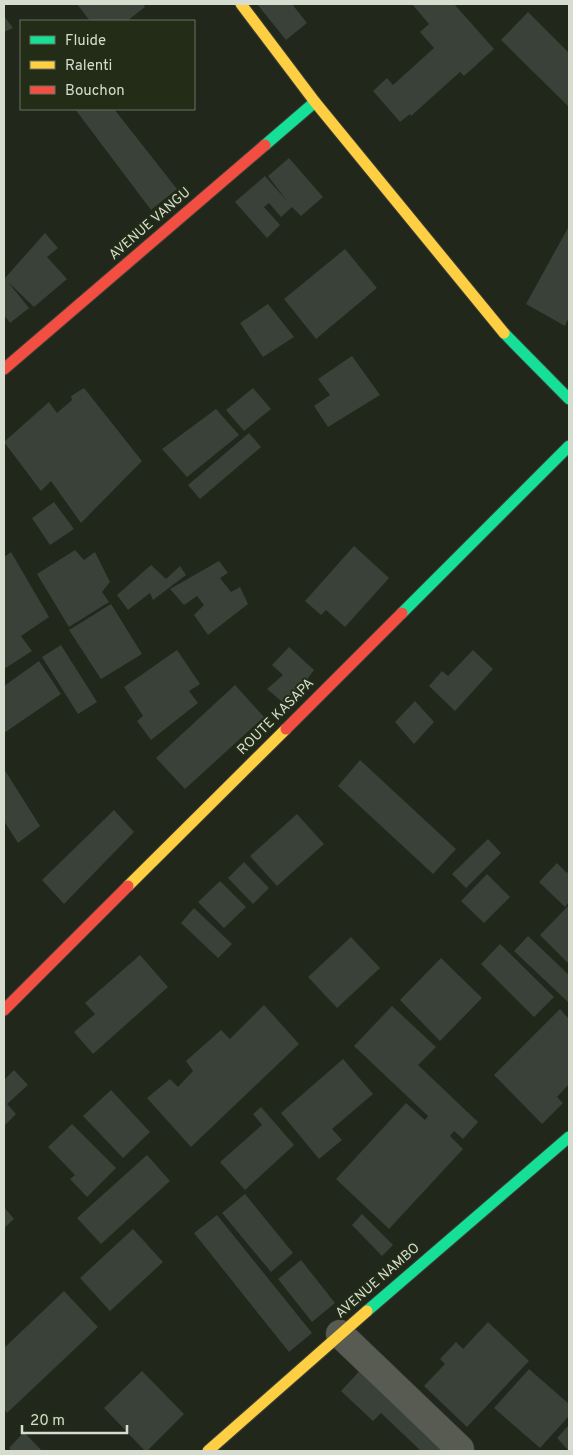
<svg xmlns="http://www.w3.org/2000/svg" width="573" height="1455" viewBox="0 0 573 1455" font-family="Overpass,sans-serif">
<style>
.building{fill:#394139}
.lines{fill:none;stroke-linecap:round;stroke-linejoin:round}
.street-casing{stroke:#3c4037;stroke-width:29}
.fast-casing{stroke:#3c4037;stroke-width:13}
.slow-casing{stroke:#3c4037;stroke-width:13}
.jam-casing{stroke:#3c4037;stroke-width:13}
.street{stroke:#575b52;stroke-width:28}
.fast{stroke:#16e098;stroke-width:11}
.slow{stroke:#ffcf43;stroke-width:11}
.jam{stroke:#f24e42;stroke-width:11}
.labels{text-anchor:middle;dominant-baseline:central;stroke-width:4;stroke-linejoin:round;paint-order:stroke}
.street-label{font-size:14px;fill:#d6ddcf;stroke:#222c16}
</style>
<rect width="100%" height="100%" fill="#21271b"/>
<path class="building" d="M77,4h66l2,3 -18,14h-37z
M257,4h35l15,19 -21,17z
M412,4h44l-1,1 39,44 -30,27 -4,-4 -49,44 -1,-2 -10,8 -27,-31 14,-13 6,7 41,-37 -14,-16 9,-8z
M528,12l41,41v54l-68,-67z
M4,16l9,12 -9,4z
M75,109h39l63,80 -26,21z
M289,158l34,39 -22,19 -9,-9 -11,10 -12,-14 -5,4 16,18 -13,13 -32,-36 30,-26 22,25 -19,-25z
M569,226v91l-4,9 -39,-22z
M45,233l13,15 -11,9 20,22 -33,28 -26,-25 21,26 -19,15 -6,-8v-39l1,2z
M345,249l32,39 -61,51 -32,-40z
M268,304l26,33 -31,20 -23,-34z
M352,356l28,39 -52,32 -14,-21 16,-11 -12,-16z
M84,388l58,73 -61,62 -30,-42 -10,10 -37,-49 45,-40 8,11 15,-13 -1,-4z
M253,388l18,21 -27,22 -18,-21z
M216,409l23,26 -52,42 -25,-28z
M249,433l12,14 -61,52 -12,-14z
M54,502l20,27 -24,16 -18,-27z
M354,546l35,32 -44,49 -19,-17 -5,5 -16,-14z
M75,550l9,10 11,-8 15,30 -8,10 7,10 -40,25 -32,-53z
M11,552l38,65 -28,19 11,15 -28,18v-112z
M219,561l9,12 -8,5 11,14 9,-5 8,17 -40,31 -14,-20 10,-10 -7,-9 -13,9 -14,-16z
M151,565l15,14 14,-13 6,9 -33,25 -3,-7 -22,17 -11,-15z
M111,604l31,50 -41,25 -32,-49z
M61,645l36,57 -19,12 -36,-57z
M289,647l25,23 -27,36 -20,-17 16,-14 -11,-10z
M177,650l23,34 -11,7 9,12 -47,37 -14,-19 6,-5 -19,-29z
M473,650l20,19 -38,42 -26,-25 13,-15 6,5z
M39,661l22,33 -57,39v-47z
M235,685l29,32 -79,72 -29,-31z
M415,701l19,21 -20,22 -19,-22z
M360,760l96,89 -23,25 -95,-88z
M4,769l36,57 -22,17 -14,-22z
M114,810l20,22 -70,72 -22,-24z
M297,814l27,30 -47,42 -27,-30z
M488,839l13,14 -35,35 -14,-14z
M244,862l25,26 -16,16 -25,-26z
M557,863l10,10 2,-3v32l-4,5 -26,-25z
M487,874l23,23 -26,26 -23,-22z
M220,881l26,26 -22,21 -26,-26z
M569,905v59l-29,-29z
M194,908l38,36 -14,14 -37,-35z
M528,936l41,39v28l-55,-52z
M351,937l29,31 -43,40 -29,-31z
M500,944l54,53 -20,20 -53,-53z
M140,955l28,32 -75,67 -19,-22 21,-18 -10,-11z
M441,958l41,40 -42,43 -40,-41z
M264,1005l35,39 -108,103 -44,-49 23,-19 8,8 15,-16 -7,-10 35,-31 9,9z
M392,1006l44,41 -18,18 60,57 -15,17 -9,-8 -4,5 13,13 -74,80 -53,-50 70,-76 19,17 3,-4 -74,-70z
M560,1009l9,10v65l-12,13 6,6 -21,21 -48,-49z
M343,1059l30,35 -41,35 10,11 -23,19 -38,-46z
M14,1070l14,15 -21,19 9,10 -12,12v-46z
M111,1090l39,42 -27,26 -40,-42z
M261,1107l33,38 -49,45 -25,-28 42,-37 -9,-11z
M72,1124l44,44 -29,29 -17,-18 5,-4 -27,-28z
M147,1155l23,26 -69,63 -24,-26z
M245,1194l48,59 -22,19 -49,-59z
M4,1207l10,12 -10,9z
M362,1214l31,31 -11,11 -30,-31z
M217,1215l95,118 -23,19 -95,-119z
M133,1229l30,33 -53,49 -30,-33z
M301,1260l34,43 -23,19 -34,-43z
M64,1291l34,36 -91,86 -3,-4v-61z
M488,1322l41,39 -62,66 -43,-41 21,-22 -5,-5 16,-17 7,7z
M366,1364l91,87h-36l-40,-38 -8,8 -32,-30z
M529,1369l40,35v12l-29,32 -46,-40z
M142,1371l42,43 -37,37h-2l-41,-43z
M569,1425v26l-12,-13z
M24,1432l18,19h-30l-3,-3z"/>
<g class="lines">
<defs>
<path id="street" d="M340,1334l120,115"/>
<path id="fast" d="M265,145l50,-43
M504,333l65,66
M402,613l167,-167
M367,1311l202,-174"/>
<path id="slow" d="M241,4l74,98 189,231
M128,886l158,-157
M208,1451l159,-140"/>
<path id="jam" d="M4,369l261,-224
M286,729l116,-116
M4,1010l124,-124"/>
</defs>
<use href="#street" class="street-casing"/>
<use href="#fast" class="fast-casing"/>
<use href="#slow" class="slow-casing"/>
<use href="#jam" class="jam-casing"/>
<use href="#street" class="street"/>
<use href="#fast" class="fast"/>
<use href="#slow" class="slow"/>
<use href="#jam" class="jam"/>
</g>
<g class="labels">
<g class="street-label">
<text transform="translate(150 224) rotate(-41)">AVENUE VANGU</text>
<text transform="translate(276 717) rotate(-45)">ROUTE KASAPA</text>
<text transform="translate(378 1281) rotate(-41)">AVENUE NAMBO</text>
</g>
</g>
<rect width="573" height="1455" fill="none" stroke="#d6ddcf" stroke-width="10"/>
<rect x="20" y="20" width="175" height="90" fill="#222c16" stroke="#6a7360"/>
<rect x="30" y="36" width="25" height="8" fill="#16e098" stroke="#6a7360"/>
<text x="65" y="45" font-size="15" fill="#d6ddcf">Fluide</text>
<rect x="30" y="61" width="25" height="8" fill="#ffcf43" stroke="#6a7360"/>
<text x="65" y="70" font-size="15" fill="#d6ddcf">Ralenti</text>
<rect x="30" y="86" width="25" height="8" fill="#f24e42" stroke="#6a7360"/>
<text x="65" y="95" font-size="15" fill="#d6ddcf">Bouchon</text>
<path d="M22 1425v8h105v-8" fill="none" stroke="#d6ddcf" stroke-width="2.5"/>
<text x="30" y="1425" font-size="15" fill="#d6ddcf" stroke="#222c16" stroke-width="4" paint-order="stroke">20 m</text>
</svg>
